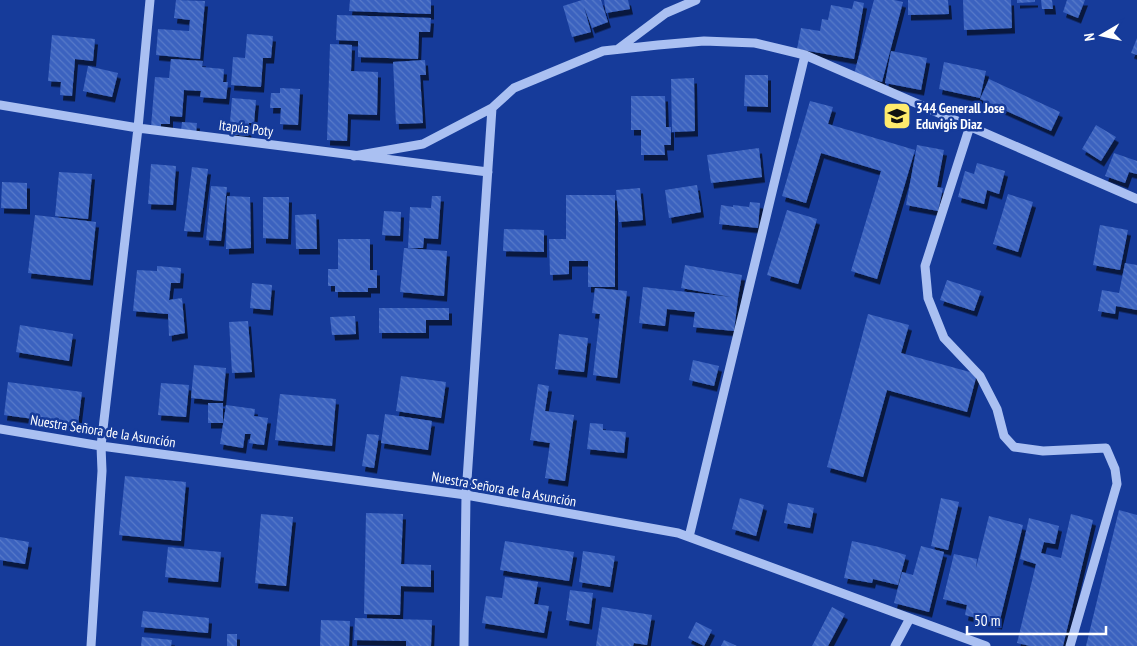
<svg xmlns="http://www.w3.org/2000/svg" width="1137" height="646" viewBox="0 0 1137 646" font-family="'PT Sans Narrow',sans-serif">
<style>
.building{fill:url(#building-back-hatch);filter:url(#shadow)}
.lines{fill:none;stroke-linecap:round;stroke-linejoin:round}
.minor{stroke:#aac0f2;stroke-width:9}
.labels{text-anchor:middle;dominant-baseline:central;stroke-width:5;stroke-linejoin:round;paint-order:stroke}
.poi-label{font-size:14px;font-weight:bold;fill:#fff;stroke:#163b9a;text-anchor:start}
.street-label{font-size:14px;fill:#fff;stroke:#163b9a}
</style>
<defs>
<pattern id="building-back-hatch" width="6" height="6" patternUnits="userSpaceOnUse" patternTransform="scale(1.25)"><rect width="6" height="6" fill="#3a62bf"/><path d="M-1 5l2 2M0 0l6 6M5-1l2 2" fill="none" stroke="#587ac9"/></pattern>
<filter id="shadow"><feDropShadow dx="3" dy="5.5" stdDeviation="0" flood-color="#0009"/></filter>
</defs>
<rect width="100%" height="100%" fill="#163b9a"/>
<path class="building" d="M176,0l29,1 -5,58 -44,-4 2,-26 31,2 1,-11 -16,-2z
M350,0h81v14l-82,-3z
M582,0h19l7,22 -16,6 -8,-21 7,25 -19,5 -9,-31z
M604,0h24l2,9 -24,4z
M874,0h20l9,2 -21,80 -28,-8z
M908,0h40l1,14 -41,1z
M963,0h48l1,28 -48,2z
M1017,0h18v2l-18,1z
M1041,0h11l1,9h-11z
M1067,0h18l-7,18 -15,-6z
M854,1l10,2 -10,56 -57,-10 4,-21 19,3 2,-12 6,1 3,-15 21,4z
M337,15l94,3 -1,14h-11l-1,27 -60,-2v-16l-22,-1z
M247,34l26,2 -2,22h-8l-2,29 -30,-2 2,-28 12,1z
M52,35l43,4 -2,22 -18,-2 -3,37 -12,-1 1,-13 -13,-1z
M1137,38v17l-6,-2z
M330,44l22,1 -1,26 27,1 -1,43 -29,-1 -1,27 -20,-1z
M891,51l36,7 -6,32 -36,-7z
M171,59l32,2 -1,6 22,2 -1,13h5l-2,17 -26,-2 1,-6 -17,-1 -2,27 -12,-1v8h-9v4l-10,-1 4,-50 14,1z
M425,60l1,15h-6l3,48 -27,1 -3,-62z
M944,62l42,9 -6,27 -41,-9z
M88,66l30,7 -6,24 -29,-6z
M745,75h23v32l-24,-1z
M694,78l1,53 -23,1 -1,-53z
M989,79l71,33 -9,19 -71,-32z
M280,88l20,1 -2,36 -18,-1 1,-16h-11l1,-15h9z
M631,96h34l1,31h5v18h-7l1,10h-24v-25h-10z
M232,98l24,2 -2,23h-5l-1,13 -19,-2z
M810,101l23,6 -5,17 87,26 -38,129 -26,-8 30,-100 -60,-18 -15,50 -24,-7z
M182,122l15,1 -1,10 -15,-1z
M1096,125l20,12 -15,24 -19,-12z
M917,145l27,5 -7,37 6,1 -5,23 -32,-6z
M759,148l3,29 -51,6 -4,-28z
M1114,153l23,8v13l-8,-2 -4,11 -20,-7z
M977,163l28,8 -6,23 -12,-4 -3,14 -26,-7 7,-26 9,3z
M151,164l25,2 -3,39 -25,-1z
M192,167l16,2 -8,63 -16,-1z
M59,172l33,2 -4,45 -33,-3z
M2,182l25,1v26l-26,-1z
M697,185l4,27 -32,6 -4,-28z
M211,186l16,1 -6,54 -15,-1z
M640,188l3,32 -24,2 -3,-32z
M1008,194l25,8 -15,50 -25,-8z
M566,195h49v92h-27v-26h-19v13l-19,1 -1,-36h17z
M227,196l23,1 1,51 -25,1z
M432,196h9l-3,43 -14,-1 -1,10h-15l2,-41 21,1z
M263,197h26l-1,42 -25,-1z
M750,202l10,1 -2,25 -39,-4 2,-19 12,2v-2l16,2z
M787,210l30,9 -19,65 -31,-9z
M384,211l17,1 -1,24 -18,-1z
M316,214l1,35h-21l-1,-34z
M35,215l61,7 -6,58 -62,-7z
M1100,225l28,5 -8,40 -27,-5z
M504,229l40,1v22l-41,-1z
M338,239h32v31h7v18h-9v4h-33v-6h-7v-17h10z
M404,248l43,3 -3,45 -44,-4z
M1125,263l12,2v45l-21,-4 -1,8 -17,-3 4,-21 17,3z
M685,265l57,10 -4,23 -4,33 -41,-4 2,-15 -28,-3 -2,17 -26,-3 4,-36 88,10 -50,-9z
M157,266l24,2 -1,15h-9l-2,17 13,-2 3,35 -16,3 -1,-22 -35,-3 4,-41 20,1z
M947,280l34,11 -7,20 -34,-11z
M252,283l20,2 -2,25 -20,-2z
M595,288l32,3 -10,87 -24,-3 7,-61 -8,-1z
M379,308h70v12h-23v13h-47z
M868,314l41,11 -8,28 76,21 -10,38 -80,-22 -24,87 -36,-10z
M355,316l1,18 -24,1 -2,-18z
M248,321l4,51 -20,1 -3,-51z
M20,325l53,9 -4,27 -53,-9z
M559,334l29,4 -4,34 -29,-3z
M693,360l26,6 -5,20 -25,-6z
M194,365l32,3 -3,33 -32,-3z
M401,376l45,6 -5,36 -45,-7z
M8,382l74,10 -4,33 -74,-10z
M161,383l28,2 -3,32 -28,-2z
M538,384l11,2 -4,25 29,4 -9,66 -20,-3 5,-35 -20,-3z
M280,394l56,5 -4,47 -57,-6z
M208,403h15v20h-15z
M226,405l29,4 -1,7 14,2 -4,27 -15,-2 2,-9h-6l-2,14 -23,-4z
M385,414l47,7 -4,29 -47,-7z
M590,423l13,1v6l23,2 -2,21 -37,-4z
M367,434l12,1 -5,33 -12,-2z
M125,476l61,6 -5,59 -62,-6z
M740,498l24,7 -8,31 -24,-7z
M941,498l18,4 -11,48 -17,-4z
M788,503l26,5 -4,20 -26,-5z
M1119,510l18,5v131h-51z
M366,513l37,1 -2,50 30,1v22l-30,-1 -1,29 -36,-1z
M261,514l32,3 -7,69 -31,-3z
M1071,514l22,6 -30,126h-33l-13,-3 19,-79 -16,-5 9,-41 30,8 -4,18 -11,-2 -3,11 20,5z
M989,516l34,9 -24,99 -34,-9 2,-10 -24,-6 11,-45 23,5 -1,9z
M0,537l29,5 -4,22 -25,-4z
M505,541l69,11 -5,29 -69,-11z
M852,541l27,6 27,8 -8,30 -25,-6 -1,4 -28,-5z
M921,546l23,6 -15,60 -35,-9 8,-31 11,3z
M168,547l53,5 -3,30 -53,-5z
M583,551l32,5 -5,31 -31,-5z
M505,577l33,5 -4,22 15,2 -5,27 -62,-10 4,-27 16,2z
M570,590l23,3 -4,31 -23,-4z
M602,607l50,8 -5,30 -13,-2 -1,3h-37z
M832,607l13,7 -17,32h-16z
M143,611l66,7 -1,15 -67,-6z
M355,618l77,2 -1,26h-25v-5l-52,-1z
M321,620l29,1 -1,25h-29z
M696,622l16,8 -8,16 -16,-8z
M227,634h10v12h-10z
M142,637l30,3 -1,6h-30z
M724,640l13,6h-16z"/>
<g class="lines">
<path class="minor" d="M618,49l48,-36 30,-13
M0,105l138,23 350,44
M970,126l-45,140 3,32 16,40 36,38 17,33 7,27 10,11 29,4 63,-3 9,21 2,15 -47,162
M354,156l69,-12 69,-36 22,-20 89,-37 55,-6 46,-4 51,2 50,12 332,144
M0,429l101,17 365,49 212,38 308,113
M689,537l116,-482
M91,646l11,-175 -1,-25 37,-318 12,-128
M464,646l2,-151 26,-387
M895,646l15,-28"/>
</g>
<defs>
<symbol id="school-square" viewBox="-11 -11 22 22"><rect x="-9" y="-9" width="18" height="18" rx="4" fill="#ffeb6c" stroke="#163b9a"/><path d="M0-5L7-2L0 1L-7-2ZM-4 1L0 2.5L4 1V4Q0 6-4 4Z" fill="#111"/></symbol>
</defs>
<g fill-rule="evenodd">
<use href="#school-square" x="881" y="100" width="32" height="32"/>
</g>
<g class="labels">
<g class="poi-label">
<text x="916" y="108">344 Generall Jose<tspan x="916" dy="16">Eduvigis Diaz</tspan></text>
</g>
<g class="street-label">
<text transform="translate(246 128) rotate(7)">Itapúa Poty</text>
<text transform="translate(103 431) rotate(9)">Nuestra Señora de la Asunción</text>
<text transform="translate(504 489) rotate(10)">Nuestra Señora de la Asunción</text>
</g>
</g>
<g transform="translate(1102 35) rotate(261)" stroke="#163b9a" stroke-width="4" paint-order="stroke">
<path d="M0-4L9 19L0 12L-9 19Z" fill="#ffffff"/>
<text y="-8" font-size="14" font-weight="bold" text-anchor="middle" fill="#ffffff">N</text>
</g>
<path d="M967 626v8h139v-8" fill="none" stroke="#ffffff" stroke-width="2.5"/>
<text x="974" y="626" font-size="15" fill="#ffffff" stroke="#163b9a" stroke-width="4" paint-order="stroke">50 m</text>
</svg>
